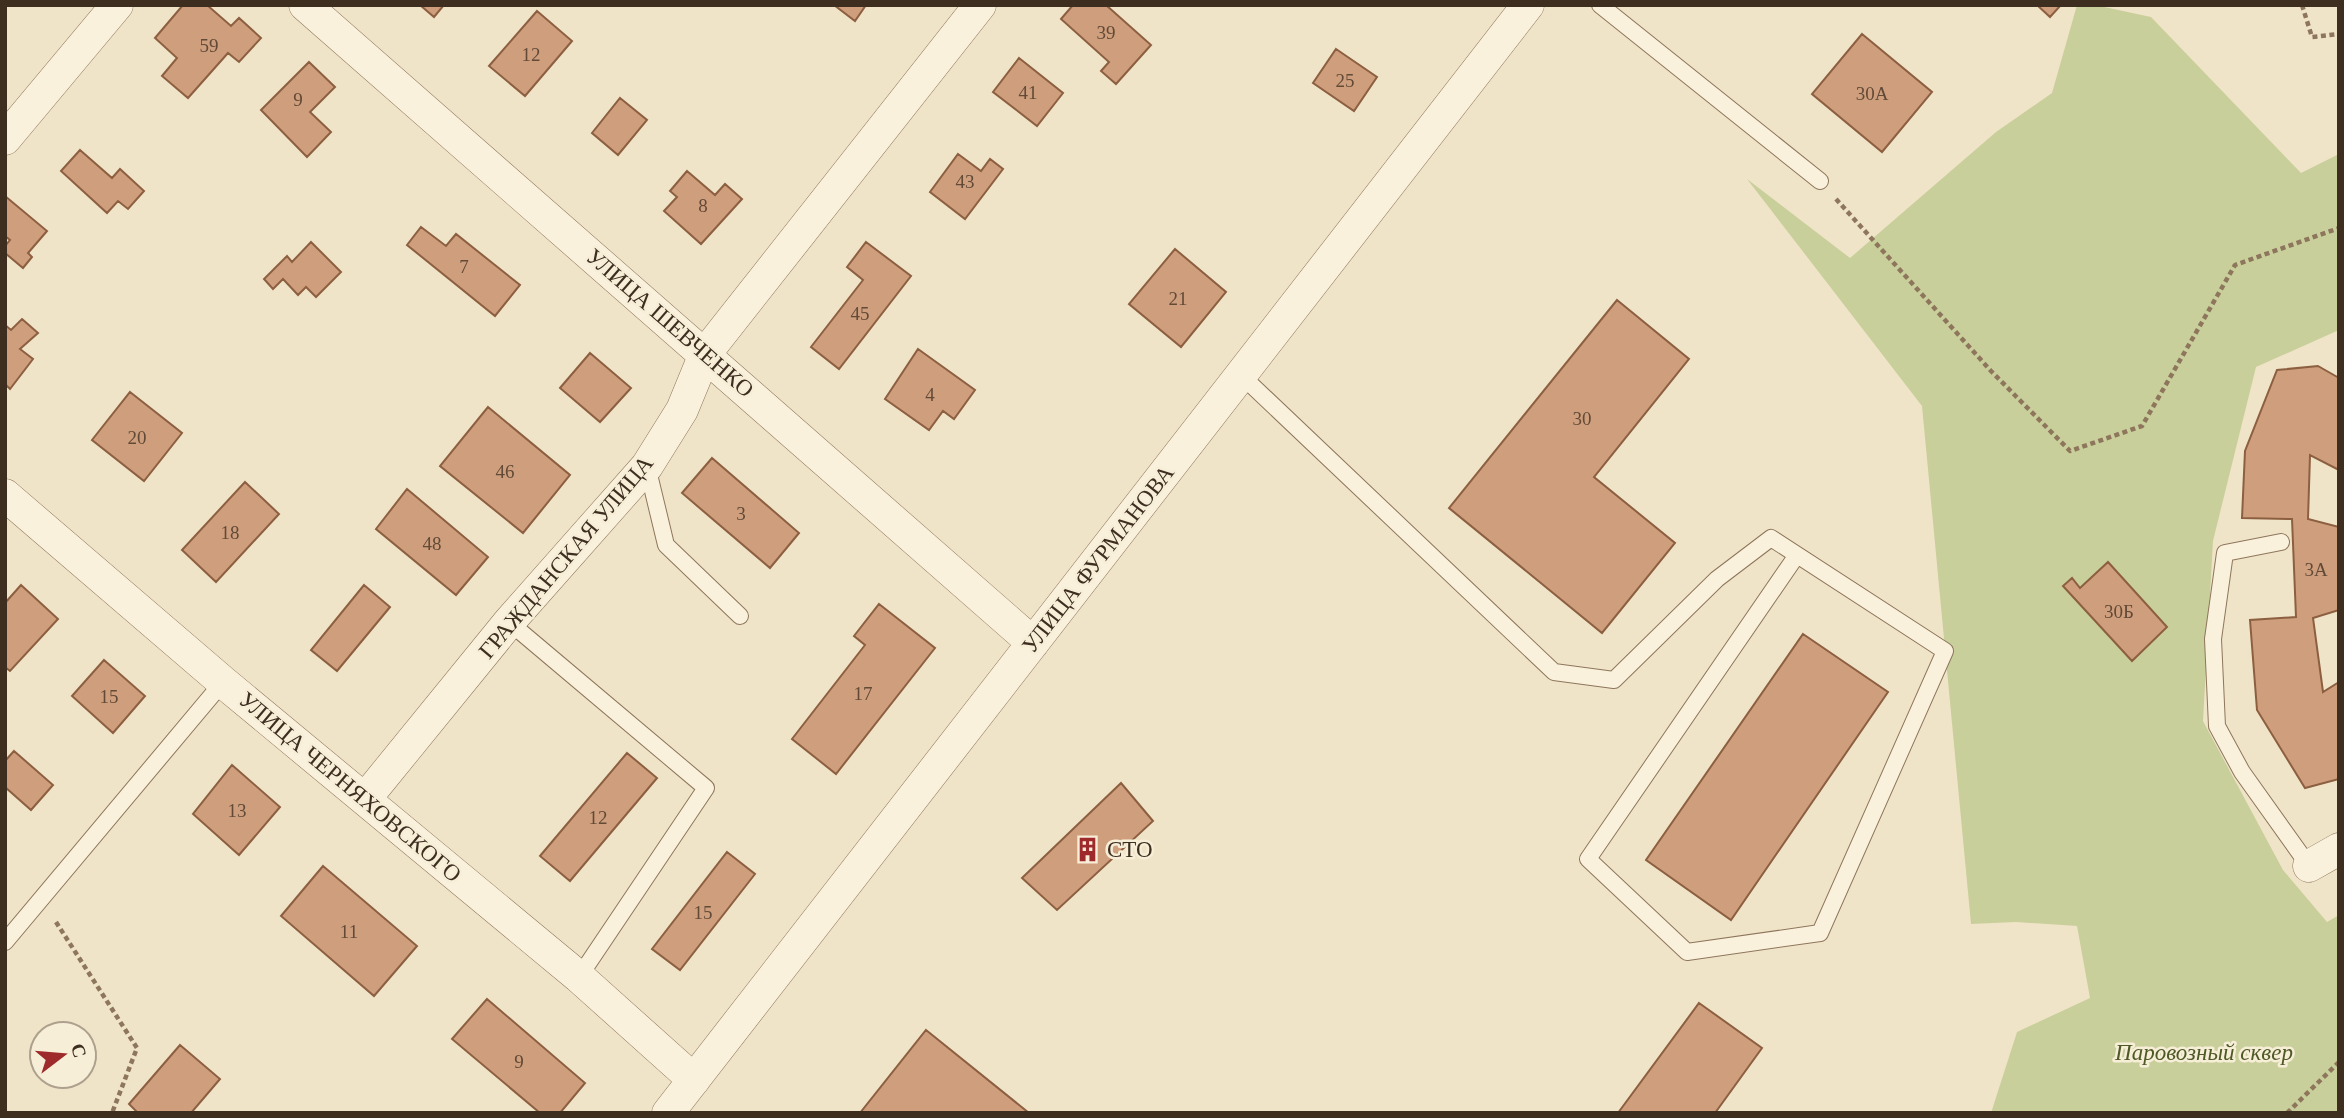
<svg xmlns="http://www.w3.org/2000/svg" width="2344" height="1118" viewBox="0 0 2344 1118" font-family="Georgia,serif">
<style>
.green{fill:#c9cf9b}
.building{fill:#cf9f7d;stroke:#8d5f41;stroke-width:2}
.lines{fill:none;stroke-linecap:round;stroke-linejoin:round}
.lane-casing{stroke:#8d765c;stroke-width:18}
.street-casing{stroke:#8d765c;stroke-width:33}
.path{stroke:#8d765c;stroke-width:4.5;stroke-dasharray:5 3.5;stroke-linecap:butt}
.lane{stroke:#faf1dc;stroke-width:16}
.street{stroke:#faf1dc;stroke-width:32}
.labels{text-anchor:middle;dominant-baseline:central;stroke-width:5;stroke-linejoin:round;paint-order:stroke}
.number-label{font-size:19px;fill:#624a37}
.street-label{font-size:23px;fill:#3d2e20;stroke:#f7eed8}
.poi-label{font-size:23px;fill:#3d2e20;stroke:#f7eed8;text-anchor:start}
.park-label{font-size:23px;font-style:italic;fill:#4d5a26;stroke:#f7eed8}
</style>
<rect width="100%" height="100%" fill="#f0e4c8"/>
<path class="green" d="M2077,5h18l56,12 150,156 38,-19v176l-83,37 -43,174 -10,180 80,149 44,52 12,-7v198h-348l26,-81 73,-34 -13,-72 -61,-4 -45,2 -49,-518 -175,-227 103,79 146,-126 56,-39z"/>
<path class="building" d="M183,5h24l24,21 8,-8 22,20 -22,24 -11,-9 -40,45 -26,-22 15,-18 -22,-20z
M420,5h24l-10,12z
M834,5h32l-11,16z
M1073,5h33l45,40 -35,39 -15,-13 8,-9 -48,-43z
M2037,5h24l-11,12z
M537,11l35,30 -47,55 -36,-30z
M1862,34l70,58 -50,60 -70,-58z
M1336,49l41,28 -23,34 -41,-28z
M1019,58l44,35 -26,33 -44,-34z
M309,62l26,25 -25,25 21,20 -24,25 -46,-47z
M620,98l27,22 -29,35 -26,-22z
M80,150l32,28 8,-9 24,22 -16,18 -10,-8 -11,12 -46,-42z
M958,154l23,17 9,-12 13,10 -38,50 -35,-27z
M687,171l28,24 10,-11 17,15 -41,45 -37,-33 13,-14 -7,-6z
M5,196l42,35 -19,22 4,4 -9,11 -18,-15v-7l5,-6 -5,-4z
M421,227l25,19 10,-12 64,51 -25,31 -88,-71z
M311,242l30,30 -25,25 -10,-10 -8,8 -15,-16 -10,10 -9,-10 23,-23 5,6z
M866,242l45,34 -72,93 -28,-22 52,-67 -16,-13z
M1175,249l51,43 -45,55 -52,-43z
M1617,300l72,59 -95,118 81,66 -73,90 -153,-125z
M22,319l16,14 -18,16 13,10 -23,30 -5,-5v-59l6,5z
M918,349l57,41 -21,29 -11,-8 -14,19 -44,-31z
M590,353l41,35 -31,34 -40,-34z
M2318,366l21,12v92l-29,-15 -2,64 31,8v83l-26,8 10,74 16,-10v97l-34,9 -48,-78 -7,-90 46,-3 -4,-98 -50,-1 3,-67 32,-81z
M130,392l52,41 -38,48 -52,-41z
M488,407l82,68 -47,58 -83,-67z
M712,458l87,75 -29,35 -88,-75z
M245,482l34,32 -63,68 -34,-32z
M407,489l81,68 -32,38 -80,-66z
M2108,562l59,65 -35,34 -69,-75 9,-8 8,10z
M21,585l37,34 -48,52 -5,-4v-64z
M364,585l26,22 -53,64 -26,-21z
M879,604l56,44 -99,126 -44,-35 73,-94 -11,-9z
M1803,634l85,58 -157,228 -85,-60z
M104,660l41,36 -32,37 -41,-37z
M14,751l39,34 -22,25 -26,-23v-26z
M627,753l30,25 -87,103 -30,-25z
M232,765l48,42 -41,48 -46,-41z
M1121,783l32,38 -96,89 -35,-32z
M727,852l28,22 -75,96 -28,-21z
M323,866l94,80 -43,50 -93,-80z
M487,999l98,84 -25,30h-20l-88,-74z
M1699,1003l63,45 -47,65h-97z
M926,1030l103,83h-169z
M180,1045l40,34 -29,34h-53l-9,-9z"/>
<g class="lines">
<defs>
<path id="lane" d="M1600,5l220,176
M1241,375l313,297 60,8 103,-101 54,-41 174,113 -125,282 -133,19 -99,-93 209,-304
M647,466l19,79 74,71
M2281,542l-56,11 -12,86 4,87 25,46 67,94
M509,622l197,166 -127,189
M5,942l218,-260"/>
<path id="street" d="M305,5l728,638
M5,139l112,-134
M5,495l218,187 356,295 115,103
M365,799l144,-177 138,-156 35,-56 23,-56 275,-349
M2309,866l30,-17
M668,1113l860,-1108"/>
</defs>
<use href="#lane" class="lane-casing"/>
<use href="#street" class="street-casing"/>
<path class="path" d="M2302,5l10,32 27,-3
M1836,199l155,172 79,80 72,-25 93,-161 104,-37
M56,922l81,126 -25,65
M2287,1113l52,-51"/>
<use href="#lane" class="lane"/>
<use href="#street" class="street"/>
</g>
<defs>
<symbol id="building-bare" viewBox="-9 -9 18 18"><path d="M-4-6H4V6H1V3H-1V6H-4ZM-2.5-4.3h1.7v1.8h-1.7ZM.8-4.3h1.7v1.8H.8ZM-2.5-1h1.7V.8h-1.7ZM.8-1h1.7V.8H.8Z" fill="#9e2a2b" stroke="#f7eed8" stroke-width="2.5" paint-order="stroke"/></symbol>
</defs>
<g fill-rule="evenodd">
<use href="#building-bare" x="1070" y="832" width="35" height="35"/>
</g>
<g class="labels">
<g class="number-label">
<text x="1106" y="32">39</text>
<text x="209" y="45">59</text>
<text x="531" y="54">12</text>
<text x="1345" y="80">25</text>
<text x="1028" y="92">41</text>
<text x="1872" y="93">30А</text>
<text x="298" y="99">9</text>
<text x="965" y="181">43</text>
<text x="703" y="205">8</text>
<text x="464" y="266">7</text>
<text x="1178" y="298">21</text>
<text x="860" y="313">45</text>
<text x="930" y="394">4</text>
<text x="1582" y="418">30</text>
<text x="137" y="437">20</text>
<text x="505" y="471">46</text>
<text x="741" y="513">3</text>
<text x="230" y="532">18</text>
<text x="432" y="543">48</text>
<text x="2316" y="569">3А</text>
<text x="2119" y="611">30Б</text>
<text x="863" y="693">17</text>
<text x="109" y="696">15</text>
<text x="237" y="810">13</text>
<text x="598" y="817">12</text>
<text x="703" y="912">15</text>
<text x="349" y="931">11</text>
<text x="519" y="1061">9</text>
</g>
<g class="street-label">
<text transform="translate(670 323) rotate(41)">УЛИЦА ШЕВЧЕНКО</text>
<text transform="translate(566 557) rotate(-50)">ГРАЖДАНСКАЯ УЛИЦА</text>
<text transform="translate(1098 559) rotate(-52)">УЛИЦА ФУРМАНОВА</text>
<text transform="translate(350 787) rotate(40)">УЛИЦА ЧЕРНЯХОВСКОГО</text>
</g>
<g class="poi-label">
<text x="1107" y="849">СТО</text>
</g>
<g class="park-label">
<text x="2204" y="1052">Паровозный сквер</text>
</g>
</g>
<rect width="2344" height="1118" fill="none" stroke="#3d2e20" stroke-width="14"/>
<g transform="translate(63 1055) rotate(74)"><circle r="33" fill="#f7eed8" stroke="#ada18e" stroke-width="2"/>
<path d="M0-5L12 26L0 18L-12 26Z" fill="#9e2a2b"/>
<text y="-10" font-size="19" font-weight="bold" text-anchor="middle" fill="#3d2e20">С</text>
</g>
</svg>
